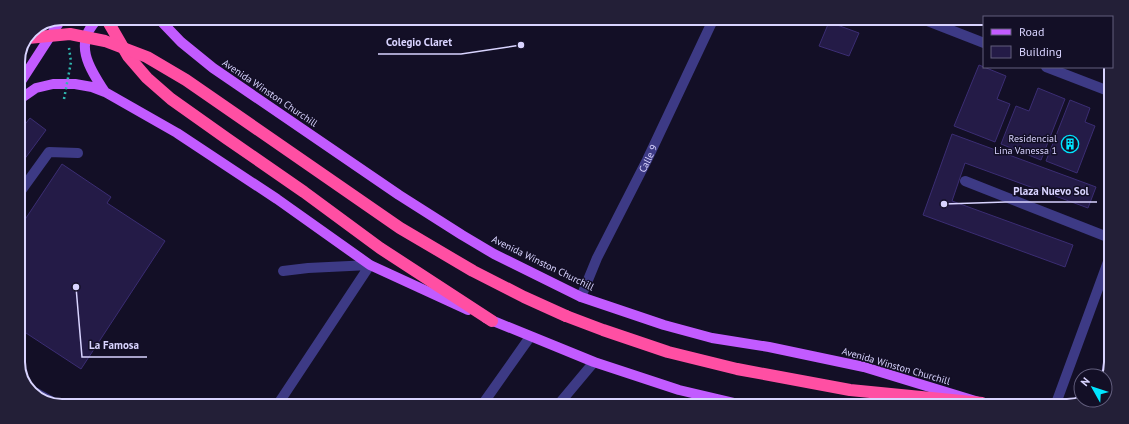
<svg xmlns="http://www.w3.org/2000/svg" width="1129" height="424" viewBox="0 0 1129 424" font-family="'PT Sans',sans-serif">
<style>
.building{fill:#241b47;stroke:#3b2d73}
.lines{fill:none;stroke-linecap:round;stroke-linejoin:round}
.minor{stroke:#3d3a85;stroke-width:10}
.major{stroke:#c25bff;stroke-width:10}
.highway{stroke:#ff4fa3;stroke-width:12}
.path-bridge{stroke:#2fb8b0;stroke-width:2.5;stroke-dasharray:2 3;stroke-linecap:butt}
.highway-bridge{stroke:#ff4fa3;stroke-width:12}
.labels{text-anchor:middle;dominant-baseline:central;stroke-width:3;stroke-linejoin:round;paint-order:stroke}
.street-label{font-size:10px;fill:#d9d4ff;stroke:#130f26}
.poi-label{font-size:10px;fill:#d9d4ff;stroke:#130f26;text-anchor:end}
.rim{fill:none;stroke:#d9d4ff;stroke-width:2}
.leader{fill:none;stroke:#d9d4ff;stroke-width:1.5}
.callout-dot{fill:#d9d4ff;stroke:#130f26;stroke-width:1.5}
.callout-label{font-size:11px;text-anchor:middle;font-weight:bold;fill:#d9d4ff;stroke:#130f26;stroke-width:3;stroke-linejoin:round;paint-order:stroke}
</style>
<rect width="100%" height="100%" fill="#130f26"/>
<path class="building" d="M829,22l30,11 -10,23 -30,-10z
M979,65l27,11 -9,23 13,5 -15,38 -41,-16z
M1038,88l27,11 -24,61 -40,-16 15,-38 13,5z
M1070,100l20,8 -5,14 10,4 -18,47 -31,-12z
M30,118l16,12 -28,38v-35z
M952,134l144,53 -8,21 -123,-45 -13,38 121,44 -8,22 -142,-52z
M62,164l49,33 -4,6 58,38 -84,128 -55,-36 -8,11v-114z
M1107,346l2,1v29l-4,5v-5h-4z"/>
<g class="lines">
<g class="minor">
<path d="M925,20l59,23"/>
<path d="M1046,67l65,25"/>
<path d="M965,181l145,57"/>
<path d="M18,195l31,-43 29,1"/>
<path id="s1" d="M581,297l16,-39 50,-98 66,-140"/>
<path d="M27,388l29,16"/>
<path d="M278,404l92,-139 -62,3 -25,3"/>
<path d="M482,405l48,-68"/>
<path d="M558,405l36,-43"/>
<path d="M1055,406l54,-147"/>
</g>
<path class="major" d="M99,18c-27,24 -10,50 6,74
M158,18l23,24 32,26 186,127 63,40 32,19 87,43 83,28 48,13 57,9 95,20 118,36 17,3
M18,86l44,-68
M18,102l5,-5 13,-9 17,-4h22l17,3 13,5 72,41 100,66 93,66 98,45
M486,318l108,44 85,28 64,15"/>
<path class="highway" d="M106,18l22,38 19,22 24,21 55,39 78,54 76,56 112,73
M566,316l37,14 65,22 69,17 113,21 132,13"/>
<path class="path-bridge" d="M64,99l7,-37 -2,-14"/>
<path class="highway-bridge" d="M28,38l42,-4 35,7 42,16 39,23 214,148 73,43 51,26 42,19"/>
</g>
<defs>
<symbol id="building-ring" viewBox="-11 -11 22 22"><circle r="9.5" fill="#130f26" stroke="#00e5ff" stroke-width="1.5"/><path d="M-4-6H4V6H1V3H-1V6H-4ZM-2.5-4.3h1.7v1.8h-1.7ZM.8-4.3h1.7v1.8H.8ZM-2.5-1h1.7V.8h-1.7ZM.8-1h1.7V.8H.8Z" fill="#00e5ff"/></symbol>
</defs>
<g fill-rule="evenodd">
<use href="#building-ring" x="1060" y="134" width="20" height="20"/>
</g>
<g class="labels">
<g class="street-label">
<text transform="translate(270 93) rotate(34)">Avenida Winston Churchill</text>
<text stroke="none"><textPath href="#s1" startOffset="154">Calle 9</textPath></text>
<text transform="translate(543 263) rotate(26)">Avenida Winston Churchill</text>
<text transform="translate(896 366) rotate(16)">Avenida Winston Churchill</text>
</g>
<g class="poi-label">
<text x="1057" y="138">Residencial<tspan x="1057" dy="12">Lina Vanessa 1</tspan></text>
</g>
</g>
<path d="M0 0H1129V424H0ZM62 25H1067A37 37 0 0 1 1104 62V362A37 37 0 0 1 1067 399H62A37 37 0 0 1 25 362V62A37 37 0 0 1 62 25Z" fill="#231f37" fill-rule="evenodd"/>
<path class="rim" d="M62 25H1067A37 37 0 0 1 1104 62V362A37 37 0 0 1 1067 399H62A37 37 0 0 1 25 362V62A37 37 0 0 1 62 25Z"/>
<path class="leader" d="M521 45L461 54H378M944 204L1006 202H1097M76 287L82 357H147"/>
<g class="callout-dot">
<circle cx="521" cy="45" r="4"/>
<circle cx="944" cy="204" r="4"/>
<circle cx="76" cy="287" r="4"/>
</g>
<g class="callout-label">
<text x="419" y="46">Colegio Claret</text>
<text x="1051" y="195">Plaza Nuevo Sol</text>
<text x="114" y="349">La Famosa</text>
</g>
<rect x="983" y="16" width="130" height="52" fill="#130f26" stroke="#625e7d"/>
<rect x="991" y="29" width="20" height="6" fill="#c25bff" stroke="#625e7d"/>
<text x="1019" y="36" font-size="12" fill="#d9d4ff">Road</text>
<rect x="991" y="46" width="20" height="12" fill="#241b47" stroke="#625e7d"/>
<text x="1019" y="56" font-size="12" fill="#d9d4ff">Building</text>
<g transform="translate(1093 388) rotate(309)"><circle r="19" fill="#130f26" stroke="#625e7d"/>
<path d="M0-3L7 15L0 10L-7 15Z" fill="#00e5ff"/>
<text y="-6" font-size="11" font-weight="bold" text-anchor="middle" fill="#d9d4ff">N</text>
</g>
</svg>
